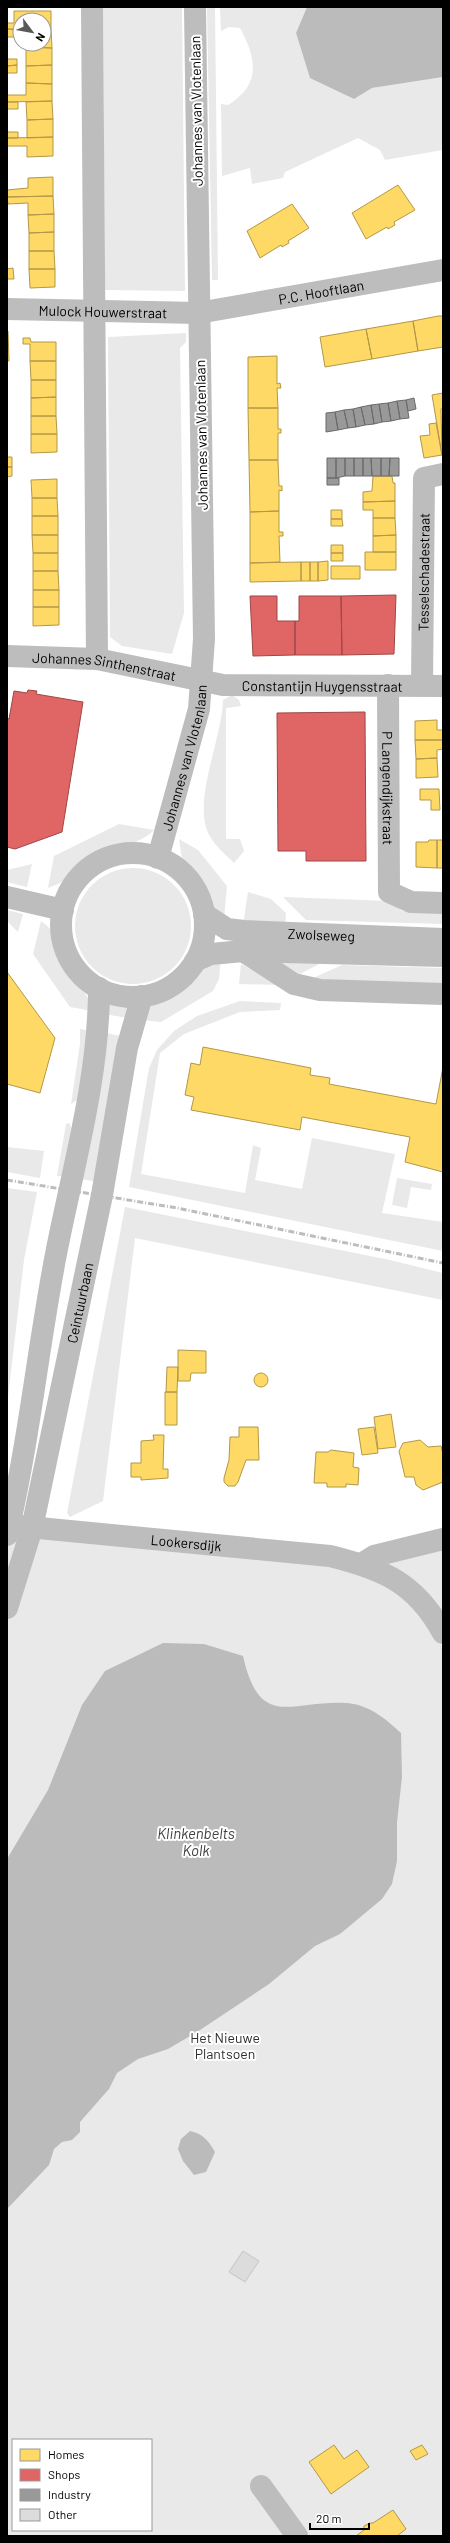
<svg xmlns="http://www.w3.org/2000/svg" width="450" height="2543" viewBox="0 0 450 2543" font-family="Barlow,sans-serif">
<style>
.green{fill:#e9e9e9;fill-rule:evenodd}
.water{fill:#bbb}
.homes{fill:#ffd966;stroke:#b29847}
.shops{fill:#e06666;stroke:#9d4747}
.industry{fill:#999;stroke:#6b6b6b}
.building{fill:#dcdcdc;stroke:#c4c4c4}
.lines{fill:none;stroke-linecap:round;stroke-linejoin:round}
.minor{stroke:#bdbdbd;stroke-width:22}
.rail{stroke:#bdbdbd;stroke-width:3;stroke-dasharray:6 2 1 2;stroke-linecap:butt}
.labels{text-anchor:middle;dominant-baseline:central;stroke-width:4;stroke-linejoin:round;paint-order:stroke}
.street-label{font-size:14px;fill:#000;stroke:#fff}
.park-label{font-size:14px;fill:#2e2e2e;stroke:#fff}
.water-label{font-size:15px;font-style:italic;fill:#3f3f3f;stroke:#fff}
</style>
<rect width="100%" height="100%" fill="#fff"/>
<path class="green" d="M103,7h79l3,284 -80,-1z
M207,7h8l3,273h-6z
M220,7h87l-11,26 14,44 44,22 18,-11 71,-11v73l-58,10 -5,-10 -22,-12 -73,34 -2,6 -31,6 -2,-16 -28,8 -1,-72 7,1c33,-20 29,-46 12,-77l-11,-1 -8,4z
M186,333v9l-6,6 4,265 -12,41 -50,-8 -12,-9 -2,-300z
M232,695l7,5 2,6 -15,2v131h14l4,12 -10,12c-9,-9 -20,-18 -26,-30 -15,-34 14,-94 15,-133z
M119,824l35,6c-19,18 -41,16 -63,28 -6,3 -9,9 -14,13 -8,8 -18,13 -29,17l6,-32z
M179,839l19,11 29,36 -3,33 -13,-11 -16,-31 -13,-18z
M32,864l-5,23 -20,-5v-12z
M75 926a58 58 0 1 1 116 0a58 58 0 1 1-116 0Z
M248,892l23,7 15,14 -1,13 -42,-1z
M283,897l106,4 13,10h41v13l-137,-4z
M7,910l16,4 -5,18 -11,-11z
M41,921c19,14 12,19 21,37 10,20 24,30 31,53l-23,-4 -37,-53z
M267,956l58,5 -25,13z
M221,958l-2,21 -6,12 -52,31 -20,-2 6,-11 9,-7 23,-12 21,-22z
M241,964l39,21 -41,-1z
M342,965l101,3v18l-114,-2 -16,-6z
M107,1000l24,5 -3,13 -24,-4z
M240,1001l41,2 -1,7 -40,2 -56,22 -24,19 -19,121 104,19 8,-48 8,3 -6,32 47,9 10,-51 83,16 -13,59 61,9v29l-314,-64 20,-119 8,-18 17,-19 23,-15z
M80,1029l10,2 -13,69 -6,4 9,-60z
M102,1032l23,5 -27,145 -17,-3z
M69,1123l2,5 -8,48h-6l9,-52z
M7,1147l37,4 -4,27 -33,-6z
M397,1178l35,6 -1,6 -20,-3 -4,21 -15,-3z
M7,1188l30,4 -13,68 -17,146z
M125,1207l265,53 53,13v27l-308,-62 -32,263 -33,16 -3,-4z
M7,1534l343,32 35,12 49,50 9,21v887h-436zM13,2440h138v90h-138z
M443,1545v77l-66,-59z"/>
<path class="water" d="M307,7h136v70l-71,11 -18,11 -44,-21 -14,-45z
M163,1643l41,1 39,12c17,75 48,44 102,47 23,1 40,15 56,30l1,44 -5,45v39l-5,23 -10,15 -42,35 -25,12 -46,38 -72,48 -29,17 -30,10 -21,14 -8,16 -29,33v10l-8,8 -10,2 -8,7 -5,16 -42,44v-350l41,-69 34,-85 23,-34z
M190,2131c13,3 18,9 25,21l-9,20 -12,3 -11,-14 -5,-12 3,-10z"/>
<path class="homes" d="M14,11h37v18h-7v-9h-24v9h-13v-6h7z
M7,29l10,1v7h-10z
M44,29h7l1,19 -26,-1v-3h18z
M26,47l26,1v17l-26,1z
M7,59h10v6l-10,1z
M17,65v8h-10v-7z
M52,65v19l-26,-1v-17z
M26,83l26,1v17l-45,1v-7h19z
M52,101l1,18 -26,1 -1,-18z
M7,102h11v7h-11z
M53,119v18l-26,1v-18z
M7,132h11v6h-11z
M53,137v19l-26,1v-11h-20v-8z
M53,177v19l-46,1v-7l21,-2v-10z
M398,185l17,25 -21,12 1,3 -7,4 -1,-2 -21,12 -14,-26z
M53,196l1,18 -26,1v-12l-20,1 -1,-7z
M292,204l17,24 -21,13 1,2 -7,4 -1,-2 -21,13 -13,-27z
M54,214v18l-25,1 -1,-18z
M54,232v19h-25v-18z
M29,251h25l1,18h-26z
M13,268l1,11h-7v-10z
M29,269h26v18l-25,1z
M438,316h5v31l-25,4 -5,-30z
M413,321l5,30 -46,8 -6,-30z
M366,329l6,30 -47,8 -5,-30z
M7,331h1l1,30h-2z
M23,338h7l1,4h25v19h-26v-17h-7z
M277,356v28l3,-1 1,5h-4l1,20h-30v-51z
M30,361h26v19h-25z
M31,380h25v17l-25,1z
M443,393v15l-2,1 1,46 -10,-60z
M56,397v19h-25v-18z
M248,408h30v21h3v4h-3v27h-29z
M31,416h25l1,18h-26z
M436,423l6,32 -18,3 -4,-22 10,-1 -1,-11z
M31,434h26v18l-26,1z
M7,457h5v10h-5z
M249,460h29l1,26h3v5l-3,-1v21l-29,1z
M7,467h5v9l-5,1z
M373,476h19l1,7h2v18l-32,1v-10l9,-1z
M57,479v19h-25l-1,-18z
M32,498h25l1,18h-26z
M395,501v17h-22v-8h-10v-8z
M331,510h11v9h-11z
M279,511v21h4v4h-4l1,26 -30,1v-51z
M32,516h26v19h-26z
M373,518h22l1,17 -23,1z
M331,519h11l1,7h-12z
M32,535h26v18h-25z
M396,535v17h-23v-16z
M331,545h12v8h-12z
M365,552h31v18h-31z
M33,553h25v18h-25z
M331,553h12v8h-12z
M328,561v19l-10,1v-19z
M301,562h9v19h-9z
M301,562v19l-51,1v-19z
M310,562h8v19h-8z
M331,566h29v13h-29z
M33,571h25l1,19h-26z
M33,590h26v17h-26z
M33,607h26v18l-26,1z
M437,720v10h6v10h-28v-19z
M415,740h28v9l-6,1v8l-21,1z
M437,758l1,19 -22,1v-19z
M420,789h19l1,21h-9v-10h-11z
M429,840h8v28l-21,-1v-25h12z
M437,840h6v28h-6z
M7,972l48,66 -15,55 -33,-9z
M203,1047l108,21 -1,7 20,3 -1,6 107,20 7,-37v105l-38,-10 5,-25 -108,-20 -2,13 -109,-20 3,-13 -9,-2 6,-32 9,2z
M178,1350l28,1v22h-15l-1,8h-12z
M167,1367h11l-1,25h-11z
M254 1380a7 7 0 1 1 14 0a7 7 0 1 1-14 0Z
M165,1392h12v33h-12z
M391,1414l5,33 -18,2 -4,-32z
M239,1427h19l1,33h-13l-8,22 -3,4h-7l-4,-4v-4l5,-18 1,-23h9z
M374,1427l4,26 -16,2 -4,-26z
M153,1435h11l-1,34h5v9l-27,2v-3h-10v-14h10v-22l13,-1z
M420,1440l8,7 13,-1 2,8v28l-20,8 -7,-5 -2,-8h-9l-6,-26 4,-8z
M331,1450l23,3 -1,14 6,1 -1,17 -12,-1v3h-19v-4h-13l2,-31h12z
M334,2445l10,14 13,-9 12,17 -38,27 -22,-32z
M422,2445l6,9 -12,6 -6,-9z
M393,2510l13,19 -9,7h-41l8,-6v-4l6,-3h3z"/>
<path class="shops" d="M396,595l-2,59 -52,1 -1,-59z
M250,596h27v25h18v34l-42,1z
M299,596h42l1,59h-47v-34h4z
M28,690l9,1 -1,3 47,8 -21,130 -47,17 -8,-2v-129l2,1 5,-28 13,2z
M365,712l1,149h-60v-10h-28l-1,-138z"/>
<path class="industry" d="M414,398l2,11 -8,2 -2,-11z
M406,400l3,18 -9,1 -3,-18z
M397,401l3,18 -9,2 -3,-18z
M388,403l3,18 -9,1 -3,-18z
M379,404l3,18 -8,2 -3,-19z
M371,405l3,19 -9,1 -4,-18z
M361,407l4,18 -9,2 -3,-18z
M353,409l3,18 -8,1 -4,-18z
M344,410l4,18 -10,2 -3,-18z
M335,412l3,18 -12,2v-19z
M327,458h9v20h-9z
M336,458h9v18l-9,2z
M345,458h9v18h-9z
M354,458h9v18h-9z
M363,458h8l1,18h-9z
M371,458h10v18h-9z
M381,458h9l-1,18h-8z
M390,458h9v18h-10z
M327,478h12v7h-12z"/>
<path class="building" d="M243,2251l16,10 -14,21 -16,-10z"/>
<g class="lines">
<g class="minor">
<path d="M92,7l5,652"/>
<path id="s1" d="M7,309l191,4 245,-43"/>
<path id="s2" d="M7,656l90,3 126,26 220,1"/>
<path id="s3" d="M388,685l1,207 22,10 32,1"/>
<path id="s4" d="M422,685l2,-207 19,-4"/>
<circle cx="133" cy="925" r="72"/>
<path id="s5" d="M158,858l41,-149 5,-70 -9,-632"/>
<path d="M7,897l56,13"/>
<path id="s6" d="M204,914l23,15 17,2 199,8"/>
<path d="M243,951l51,33 26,6 123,4"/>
<path d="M195,961l16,-7 32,-3 200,5"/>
<path id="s7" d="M18,1526l312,30c53,13 86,27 113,77"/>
<path d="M7,1535c22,-93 31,-188 49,-281 17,-87 43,-176 43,-266"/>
<path d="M361,1564l13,-8 69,-17"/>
<path id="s8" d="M7,1608l25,-80 70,-333 25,-147 15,-52"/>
<path d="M261,2486l36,50"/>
</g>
<path class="rail" d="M7,1180l170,28 266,55"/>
</g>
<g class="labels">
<g class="street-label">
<text transform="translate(196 111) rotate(-91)">Johannes van Vlotenlaan</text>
<text stroke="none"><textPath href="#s1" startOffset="316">P.C. Hooftlaan</textPath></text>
<text stroke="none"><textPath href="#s1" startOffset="96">Mulock Houwerstraat</textPath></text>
<text transform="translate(201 435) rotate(-91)">Johannes van Vlotenlaan</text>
<text stroke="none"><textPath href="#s4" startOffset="113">Tesselschadestraat</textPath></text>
<text stroke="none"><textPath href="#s2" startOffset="98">Johannes Sinthenstraat</textPath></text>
<text stroke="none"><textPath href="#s2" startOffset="318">Constantijn Huygensstraat</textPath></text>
<text stroke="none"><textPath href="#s5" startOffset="104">Johannes van Vlotenlaan</textPath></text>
<text stroke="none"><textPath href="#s3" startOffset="103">P Langendijkstraat</textPath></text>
<text stroke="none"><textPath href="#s6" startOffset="122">Zwolseweg</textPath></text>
<text stroke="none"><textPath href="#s8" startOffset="314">Ceintuurbaan</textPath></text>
<text stroke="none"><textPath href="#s7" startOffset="169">Lookersdijk</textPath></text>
</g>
<g class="park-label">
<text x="225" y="2037">Het Nieuwe<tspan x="225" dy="16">Plantsoen</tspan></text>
</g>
<g class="water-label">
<text x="196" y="1833">Klinkenbelts<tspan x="196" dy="17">Kolk</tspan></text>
</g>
</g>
<rect width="450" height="2543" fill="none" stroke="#000000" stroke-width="16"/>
<rect x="12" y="2439" width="140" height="92" fill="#ffffff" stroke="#999999"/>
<rect x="20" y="2449" width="20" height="12" fill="#ffd966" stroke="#999999"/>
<text x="48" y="2459" font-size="12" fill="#000000">Homes</text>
<rect x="20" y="2469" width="20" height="12" fill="#e06666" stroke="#999999"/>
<text x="48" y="2479" font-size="12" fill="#000000">Shops</text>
<rect x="20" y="2489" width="20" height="12" fill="#999999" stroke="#999999"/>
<text x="48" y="2499" font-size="12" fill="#000000">Industry</text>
<rect x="20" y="2509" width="20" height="12" fill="#dcdcdc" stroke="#999999"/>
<text x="48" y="2519" font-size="12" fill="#000000">Other</text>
<g transform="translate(32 32) rotate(122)"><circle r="19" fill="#ffffff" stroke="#999999"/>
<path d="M0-3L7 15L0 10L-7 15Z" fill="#595959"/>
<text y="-6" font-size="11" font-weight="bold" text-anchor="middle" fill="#000000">N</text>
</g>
<path d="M310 2523v6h59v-6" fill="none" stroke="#000000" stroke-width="2"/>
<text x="316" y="2523" font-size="12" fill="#000000" stroke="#ffffff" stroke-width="3" paint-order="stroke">20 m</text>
</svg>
